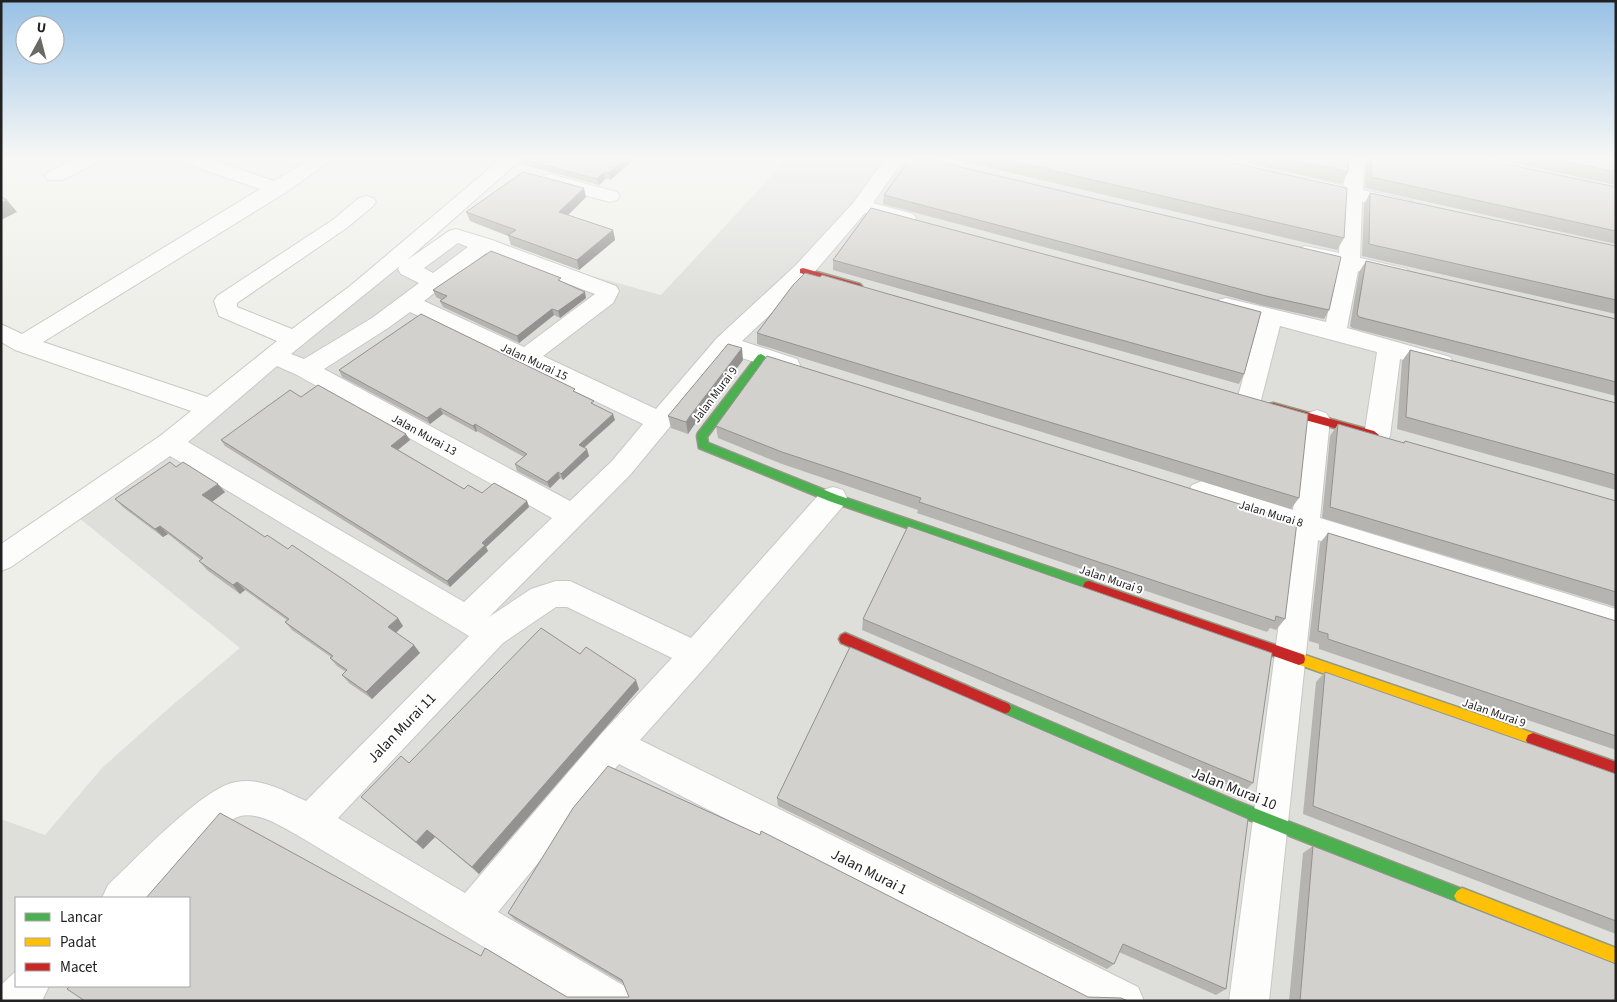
<svg xmlns="http://www.w3.org/2000/svg" width="1617" height="1002" viewBox="0 0 1617 1002" font-family="'Source Sans 3',sans-serif">
<style>
.residential{fill:#dededb;fill-rule:evenodd}
.lines{fill:none;stroke-linecap:round;stroke-linejoin:round}
.street-casing{stroke:#c8c8c6;stroke-width:2}
.fast-casing{stroke:#939982;stroke-width:3}
.slow-casing{stroke:#939982;stroke-width:3}
.jam-casing{stroke:#939982;stroke-width:3}
.street{fill:#fdfdfc;fill-rule:evenodd}
.fast{fill:#4caf50;fill-rule:evenodd}
.slow{fill:#ffc107;fill-rule:evenodd}
.jam{fill:#c62828;fill-rule:evenodd}
.wall{fill:#b5b4b0}
.shaded-wall{fill:#939290}
.building{fill:#d2d1cd;stroke:#939290}
.labels{text-anchor:middle;dominant-baseline:central;stroke-width:4;stroke-linejoin:round;paint-order:stroke}
.street-label{font-size:12px;fill:#212121;stroke:#fff}
.near-street-label{font-size:15px;fill:#212121;stroke:#fff}
</style>
<rect width="100%" height="100%" fill="#efefea"/>
<path class="residential" d="M789,157h827v844h-1615v-182l44,16 57,-67 67,-60 71,-60 -161,-130 370,-289 103,36 109,30zM16,898h173v88h-173z"/>
<g class="lines">
<defs>
<path id="street" d="M78,157h25l-2,4 -39,19h-14l-3,-4 3,-4z
M176,157h28l70,24 39,-24h23l-51,36 -242,149 164,55 70,-56 -58,-25 -5,-15 3,-5 117,-77 25,-21 7,-2 7,2 3,4 -3,4 -25,21 -111,76v4l55,22 58,-43 153,-129h21l-117,103 42,-29 7,-2 36,11 124,46 3,5 -6,12 -70,53 113,53 61,-71 78,-72 59,-64 32,-45h19l-32,46 40,11 3,4 -3,4 -7,2 -41,-11 -54,63 -69,65 55,18 3,6 -3,6 -9,2 -58,-19 -100,121 -141,142 42,-28 25,-8h14l121,57 132,-148 10,-3 10,3 4,8 -4,8 -136,159 -67,75 498,247 6,14h-62l-463,-237 -121,148 128,75 6,14h-58l-277,-166c-17,-9 -37,-23 -57,-19 -18,5 -76,67 -92,82h-46l6,-13c27,-25 95,-98 128,-103 25,-5 48,9 70,19l163,-165 -299,-180 -159,111 -10,4v-27l159,-108 31,-25 -176,-61 -14,-8v-18l21,10 238,-145 -82,-28zM458,243l10,4 -35,26 -9,-5zM486,253l109,41 -71,53 -100,-46zM400,266l-2,3 3,5 18,9 -47,35 -68,41 -13,-5zM410,312l233,112 -31,37 -42,40 -246,-132 64,-41zM277,366l20,9 255,143 -88,84 -276,-160zM556,607h11l105,51 -70,75 -137,160 -127,-75 165,-175z
M1346,157h18l-1,33 48,11 3,4 -3,4 -7,2 -42,-9 -2,56 47,11 3,5 -3,5 -8,2 -41,-10 -11,57 103,29 4,6 -4,6 -8,2 -42,-12 -10,77 -4,7 -9,2 -9,-2 -4,-7 13,-84 -97,-26 -19,74 -3,6 -9,3 -9,-3 -3,-6 22,-80 -41,-10 -3,-5 3,-5 8,-2 100,24 11,-56 -39,-10 -4,-4 4,-4 7,-2 34,7 4,-56 -40,-9 -3,-4 3,-4 7,-2 34,8z
M549,174l68,18 3,4 -3,4 -7,2 -68,-18 -3,-4 3,-4z
M1317,410l9,3 4,6 -10,99 296,91v26l-298,-95 -49,461h-40l62,-470 -99,-32 -4,-7 4,-7 10,-4 91,29 11,-91 4,-6z
M16,971v15h33l-7,15h-41v-16z"/>
<path id="fast" d="M761,354l5,3 -59,80 1,6 129,52 256,87 2,4 -2,4 -4,1 -260,-90 -130,-53 -2,-12 1,-3 60,-78z
M1004,702l232,99 231,90 3,5 -3,5 -5,3 -233,-92 -230,-100 -2,-4 2,-4z"/>
<path id="slow" d="M1299,653l234,80 5,2 2,5 -2,5 -5,2 -239,-84 -1,-4 1,-4z
M1462,888l154,60v16l-159,-63 -3,-5 3,-5z"/>
<path id="jam" d="M803,268l57,16 2,2 -5,3 -57,-16v-4z
M1273,403l101,28 5,4 -5,4 -105,-29 -1,-3 1,-3z
M1089,581l210,72 5,2 1,4 -1,4 -5,2 -214,-75 -2,-4 2,-4z
M845,633l164,71 2,4 -2,4 -5,2 -5,-2 -158,-69 -2,-4 2,-4z
M1533,733l83,29v14l-88,-31 -2,-5 2,-5z"/>
</defs>
<use href="#street" class="street-casing"/>
<use href="#fast" class="fast-casing"/>
<use href="#slow" class="slow-casing"/>
<use href="#jam" class="jam-casing"/>
<use href="#street" class="street"/>
<use href="#fast" class="fast"/>
<use href="#slow" class="slow"/>
<use href="#jam" class="jam"/>
</g>
<path class="wall" d="M637,157l-27,23 -4,-2 -7,7 -79,-21 -2,-6z
M944,157h261l139,81 -7,12z
M1221,157h128l-1,15 -6,12z
M1366,157h105l145,30v57l-251,-56z
M1484,157h132v28z
M1370,193l246,53v68l-254,-58 2,-52z
M884,195l445,115 -5,9 -63,-14 -378,-101z
M586,197l-18,18 45,15 2,10 -36,30 -68,-25 -3,-9 -38,-15 -4,-9z
M833,260l411,114 -5,10 -406,-114z
M1366,261l250,58v77l-264,-68 -2,-2 9,-54z
M562,282l24,16 -26,20 -6,-3 -35,28 -76,-36 -3,-6 2,-1 -6,-3 -3,-7z
M757,333l542,165 -8,11 -534,-165z
M1410,350l206,53v87l-219,-61 5,-68z
M743,360l-51,68 -4,6 -17,-6 -3,-12z
M339,370l237,22 39,28 -31,28 5,8 -26,24 -3,-2 -10,10 -33,-17 -2,-7 9,-7 -47,-26 -1,1 -33,-18 -13,10 -88,-47z
M301,397l109,43 -12,10 66,39 18,4 45,8 2,6 -43,40 2,4 -38,36 -225,-141 -4,-6z
M1338,424l65,19 2,-2 211,60v106l-294,-89 8,-82z
M716,426l569,193 -9,11 -6,-2 -3,4 -350,-119 1,-3 -136,-46 -64,-26z
M225,492l-13,10 53,35 138,89 -7,7 24,20 -48,46 -23,-16 -7,-8 4,-3 -9,-6 -7,-8 1,-1 -39,-27 -7,-8 2,-2 -42,-30 -5,4 -33,-24 -8,-9 2,-1 -33,-26 -5,3 -39,-29 -9,-9z
M1328,533l288,88v129l-297,-101v-5l-10,-3 11,-98z
M863,619l390,164 -9,9 -382,-162z
M850,647l376,342 -10,6 -97,-43 -5,12 -7,5 -329,-163 -1,-8z
M580,654l59,35 -160,185 -44,-37 -12,12 -62,-52 48,-34z
M1325,672l291,102v160l-313,-120 13,-132z
M1313,846l303,155h-327l14,-148z
M508,913l580,84 -1003,4 396,-45 86,41h62l-5,-13 -109,-64z"/>
<path class="shaded-wall" d="M628,157h9l-27,23 -1,-7z
M604,172l2,6 -7,7 -2,-6z
M584,188l2,9 -25,25 -2,-10z
M7,200l10,12 -16,8v-17z
M613,230l2,10 -36,30 -2,-10z
M585,292l1,6 -26,20 -2,-7z
M552,309l2,6 -35,28 -2,-7z
M742,348l1,12 -51,68 -4,6 -2,-12 4,-6z
M440,408l3,6 -13,10 -3,-6z
M613,414l2,6 -35,31 -1,-6z
M475,424l2,7 -1,1 -3,-6z
M406,434l4,6 -15,12 -4,-6z
M587,449l2,7 -26,24 -2,-6z
M558,472l2,6 -10,10 -3,-6z
M218,484l7,8 -16,12 -7,-9z
M527,501l2,6 -43,40 2,4 -38,36 -3,-6 35,-38z
M160,526l8,8 -5,3 -8,-8z
M237,582l8,8 -5,4 -7,-9z
M398,618l5,8 -10,9 -5,-8z
M414,645l6,8 -48,46 -6,-7z
M636,680l3,9 -160,185 -7,-7z
M427,830l8,7 -12,12 -7,-7z"/>
<path class="building" d="M519,157h109l-19,16 -5,-1 -7,7 -79,-21z
M911,157h7l423,100 -12,53 -63,-14 -382,-101z
M994,157h211l142,31 -3,50z
M1278,157h71l-1,15z
M1372,157h99l145,30v44l-245,-54z
M1545,157h71v15z
M523,172l61,16 -25,24 54,18 -36,30 -69,-25 8,-5 -50,-18z
M1370,193l246,53v54l-247,-56z
M1,197l6,3 -6,3z
M871,208l390,104 -17,62 -411,-114z
M491,251l70,27 -3,2 27,12 -27,19 -6,-2 -35,27 -77,-35 7,-5 -14,-6z
M1366,261l250,58v63l-257,-65 -2,-3z
M805,273l15,4 2,-2 486,139 -9,84 -542,-165 36,-48z
M421,314l154,75 -2,2 21,10 -3,2 22,11 -34,31 8,4 -26,25 -3,-2 -11,10 -32,-18 12,-10 -52,-30 -2,2 -33,-18 -13,10 -88,-48z
M728,344l14,4 -52,68 -4,6 -18,-6z
M1410,350l206,53v72l-210,-58z
M767,356l530,166 -12,97 -9,-3 -1,5 -356,-119 2,-4 -139,-46 -66,-26z
M318,385l88,49 -15,12 73,43 4,-4 14,8 12,-10 33,18 -45,42 3,2 -38,36 -226,-141 69,-50 11,7z
M1338,424l66,19 1,-2 211,60v91l-286,-85z
M170,462l6,5 7,-5 35,22 -16,11 63,42 2,-2 21,14 4,-4 55,37 51,36 -10,9 26,18 -48,47 -24,-17 5,-5 -17,-12 3,-2 -48,-34 4,-3 -52,-37 -4,3 -34,-24 4,-3 -43,-32 -5,3 -40,-30z
M908,526l364,127 -19,130 -390,-164z
M1328,533l288,88v115l-288,-97v-5l-10,-3z
M541,628l39,26 6,-7 50,33 -164,187 -45,-37 -11,12 -55,-45 40,-41 8,7z
M850,647l398,172 -22,170 -103,-45 -9,20 -337,-166z
M1325,672l291,102v147l-303,-115z
M608,766l152,69 1,-4 327,166 33,1 7,3h-1043l-18,-12 3,-3h119v-88h-43l74,-85 261,143 4,-8 82,49h62l-7,-17 -114,-67 65,-105z
M1313,846l303,118v37h-316z"/>
<linearGradient id="sky" x2="0" y2="1"><stop stop-color="#97c1e5"/><stop offset="0.53" stop-color="#f8f8f6"/><stop offset="1" stop-color="#f8f8f6" stop-opacity="0"/></linearGradient>
<rect width="1617" height="298" fill="url(#sky)"/>
<g class="labels">
<g class="street-label">
<text transform="translate(534 362) rotate(25)">Jalan Murai 15</text>
<text transform="translate(715 395) rotate(-53)">Jalan Murai 9</text>
<text transform="translate(424 435) rotate(29)">Jalan Murai 13</text>
<text transform="translate(1271 514) rotate(17)">Jalan Murai 8</text>
<text transform="translate(1111 580) rotate(19)">Jalan Murai 9</text>
<text transform="translate(1494 713) rotate(19)">Jalan Murai 9</text>
</g>
<g class="near-street-label">
<text transform="translate(402 728) rotate(-46)">Jalan Murai 11</text>
<text transform="translate(1234 789) rotate(22)">Jalan Murai 10</text>
<text transform="translate(869 872) rotate(27)">Jalan Murai 1</text>
</g>
</g>
<rect width="1617" height="1002" fill="none" stroke="#212121" stroke-width="5"/>
<rect x="15" y="897" width="175" height="90" fill="#ffffff" stroke="#a6a6a6"/>
<rect x="25" y="913" width="25" height="8" fill="#4caf50" stroke="#a6a6a6"/>
<text x="60" y="922" font-size="15" fill="#212121">Lancar</text>
<rect x="25" y="938" width="25" height="8" fill="#ffc107" stroke="#a6a6a6"/>
<text x="60" y="947" font-size="15" fill="#212121">Padat</text>
<rect x="25" y="963" width="25" height="8" fill="#c62828" stroke="#a6a6a6"/>
<text x="60" y="972" font-size="15" fill="#212121">Macet</text>
<g transform="translate(40 40) rotate(7)"><circle r="24" fill="#ffffff" stroke="#a6a6a6"/>
<path d="M0-4L9 19L0 12L-9 19Z" fill="#696967"/>
<text y="-8" font-size="14" font-weight="bold" text-anchor="middle" fill="#212121">U</text>
</g>
</svg>
